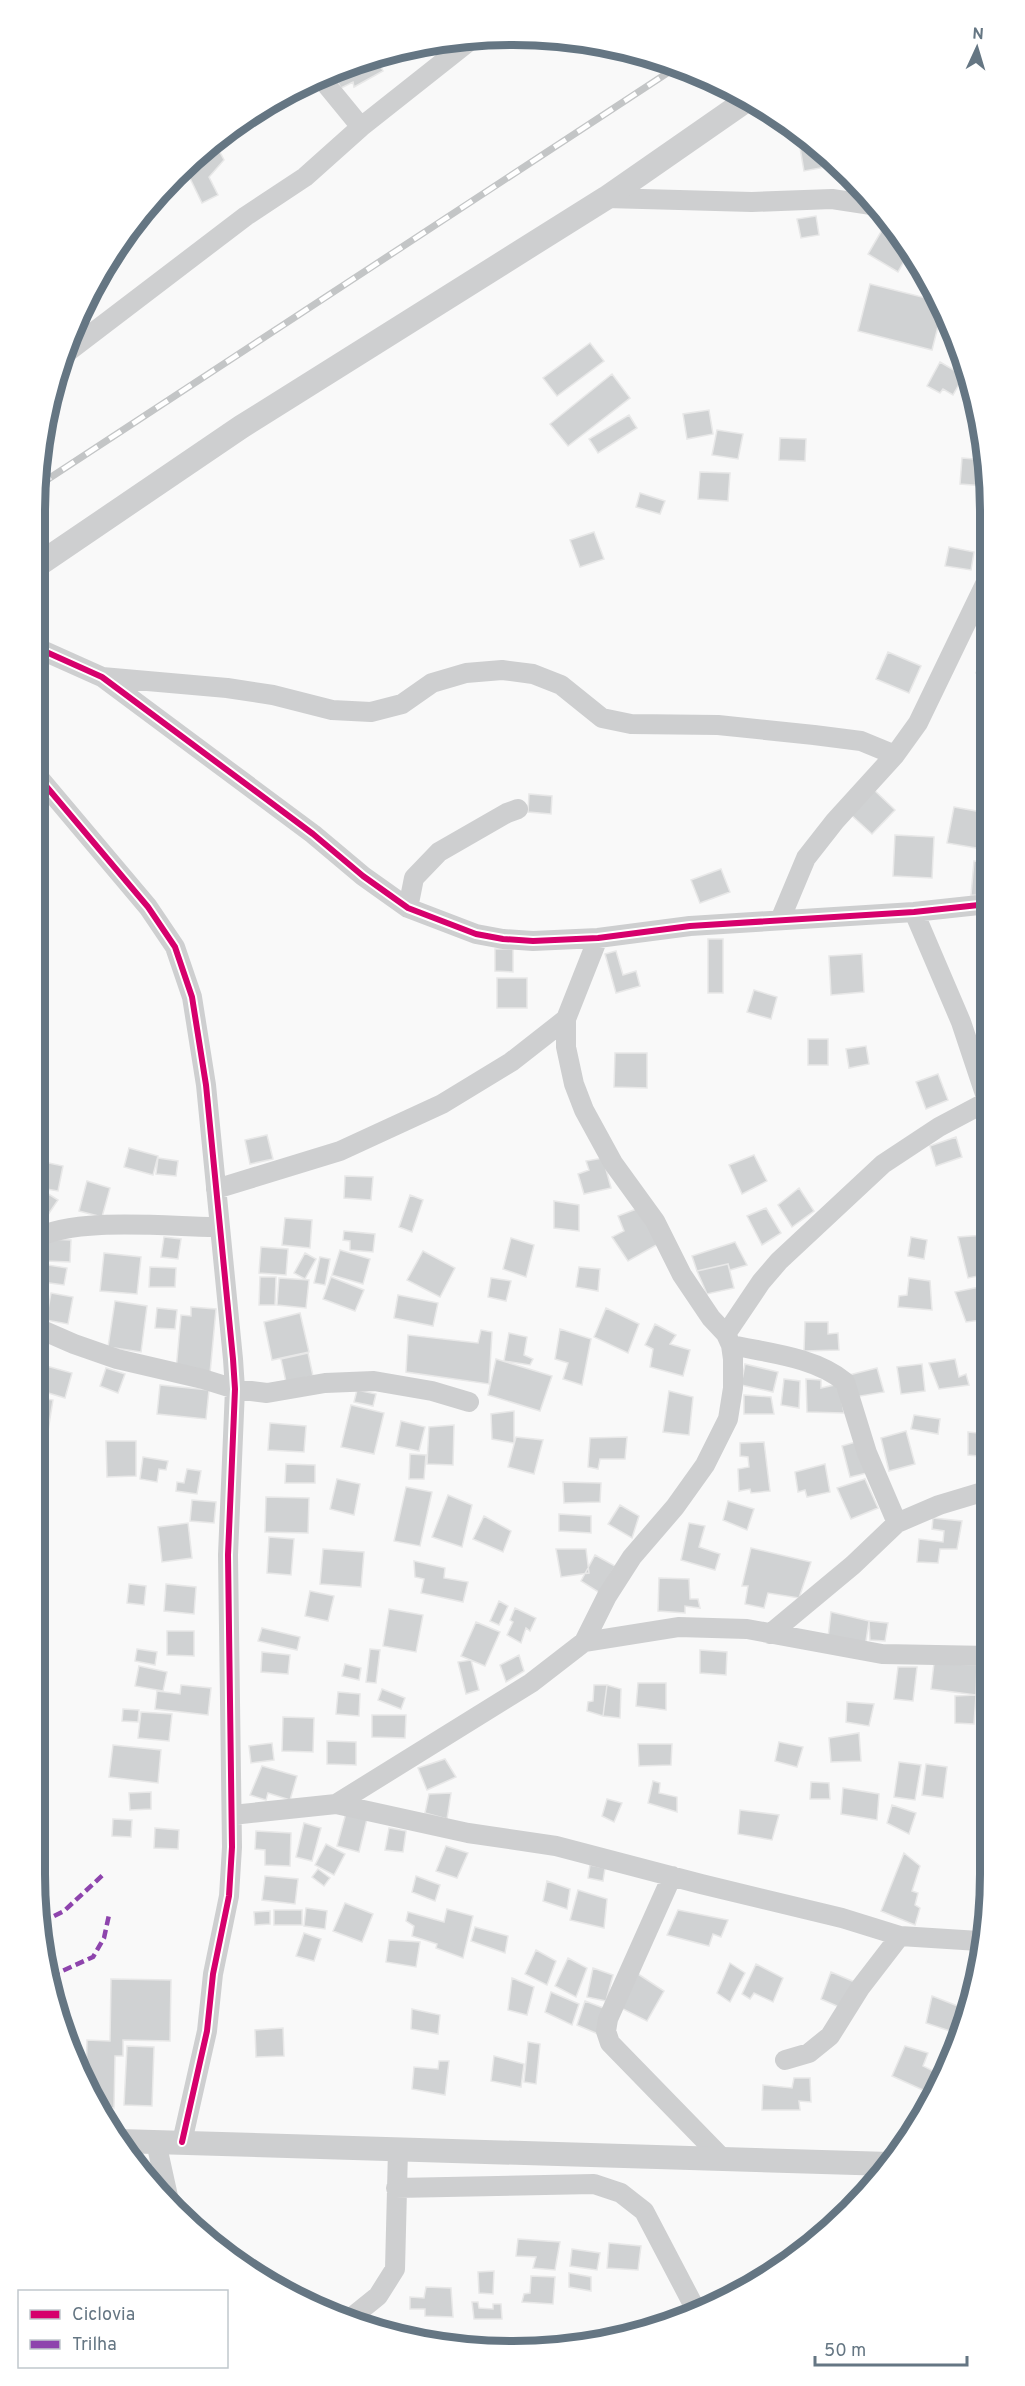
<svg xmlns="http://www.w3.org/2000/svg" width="1025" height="2386" viewBox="0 0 1025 2386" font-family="Overpass,sans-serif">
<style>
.building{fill:#d0d2d3;stroke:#e8e8e8;stroke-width:1.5}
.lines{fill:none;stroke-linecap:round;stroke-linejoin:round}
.minor{stroke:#cecfd0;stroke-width:20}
.tertiary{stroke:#cecfd0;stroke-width:24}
.rail-casing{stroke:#c3c5c6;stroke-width:7}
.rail{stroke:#fff;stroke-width:4.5;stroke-dasharray:14;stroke-linecap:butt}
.quiet{stroke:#8e44ad;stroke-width:4.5;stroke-dasharray:9 4.5;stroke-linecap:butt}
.cycleway-casing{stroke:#fff;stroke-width:10}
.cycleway{stroke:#d6006c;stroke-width:6}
.rim{fill:none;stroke:#657683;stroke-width:8}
</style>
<rect width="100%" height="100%" fill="#f9f9f9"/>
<path class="building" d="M375,56l8,15 -29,16 -1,-5 -12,6 -9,-16z
M798,136h4l22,19 2,12 -22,4z
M214,141l10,19 -15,17 9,18 -16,8 -17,-35z
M842,171l16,14h-16z
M816,216l3,19 -18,3 -4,-19z
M882,230l19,11 8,12 -11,19 -30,-18z
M870,284l72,18 1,5 -11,43 -74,-19z
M590,343l14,18 -47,35 -14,-18z
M940,362l24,14 -11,19 -10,-6 -3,4 -13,-7z
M612,374l18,24 -62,48 -18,-22z
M709,410l4,24 -26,5 -4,-25z
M629,415l8,13 -39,25 -9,-14z
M717,430l26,4 -5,25 -26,-4z
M780,438l26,1 -1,22 -26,-1z
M962,458l24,2 -1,26 -25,-2z
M700,472l30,1 -2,28 -30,-2z
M640,493l25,8 -5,13 -24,-7z
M594,532l10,27 -24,8 -10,-27z
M949,547l25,5 -3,18 -26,-4z
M987,649v29l-11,-5z
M888,652l33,14 -12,27 -33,-14z
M872,788l23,22 -23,24 -23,-21z
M529,794l23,2 -1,18 -23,-2z
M954,807l33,6 1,37 -41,-7z
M895,835l39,2 -2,41 -39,-2z
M974,861l14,1 -4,34 -13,-1z
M721,869l9,23 -30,11 -9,-23z
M708,939h15v54h-15z
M495,949h18v23l-18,-1z
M616,951l7,24 13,-4 4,15 -24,7 -11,-39z
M862,954l2,38 -33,3 -2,-39z
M497,978h30v30h-30z
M754,990l23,7 -6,22 -24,-7z
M808,1039h20v26h-20z
M866,1046l3,18 -20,4 -3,-19z
M615,1053h32v35l-33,-1z
M938,1074l10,26 -22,9 -10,-27z
M267,1135l6,24 -23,5 -5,-24z
M956,1137l6,20 -26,9 -6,-20z
M129,1148l29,8 -5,19 -29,-8z
M754,1155l13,26 -25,13 -13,-29z
M158,1158l20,3 -2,15 -20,-2z
M603,1158l8,30 -27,6 -6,-20 11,-4 -3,-9z
M35,1160l28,6 -5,25 -23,-4z
M345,1176l28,1 -2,23 -27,-2z
M87,1181l23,7 -8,29 -23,-6z
M799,1188l15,23 -22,16 -14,-22z
M42,1190l16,10 -17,25 -6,-4v-19z
M410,1195l13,5 -11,32 -13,-5z
M554,1201l25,4v26l-25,-3z
M639,1208l21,35 -32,18 -16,-24 12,-6 -6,-15z
M766,1208l15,25 -19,12 -15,-29z
M285,1218l27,2 -2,28 -28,-3z
M344,1231l31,3 -2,18 -23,-2v-9l-7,-1z
M985,1235l4,12v27l-21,4 -10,-41z
M164,1237l17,2 -3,20 -17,-2z
M911,1237l16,3 -3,19 -16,-3z
M511,1238l23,7 -8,32 -23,-8z
M48,1239l23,1 -1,22 -23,-1z
M735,1242l12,23 -17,5 -2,-6 -31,7 -5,-15z
M261,1247l27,2 -2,26 -27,-2z
M340,1250l30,9 -7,25 -31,-9z
M423,1251l32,17 -15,29 -33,-17z
M104,1253l37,4 -4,37 -37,-3z
M305,1253l11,6 -11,20 -11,-6z
M320,1257l10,2 -5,26 -11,-2z
M35,1263l32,5 -3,17 -29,-4z
M728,1264l6,24 -27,6 -10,-23z
M150,1267l26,1 -1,19h-26z
M579,1267l21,2 -2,22 -22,-4z
M260,1277h16l-1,28h-16z
M331,1277l33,13 -9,21 -32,-12z
M279,1278l30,2 -3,28 -29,-3z
M491,1278l20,3 -5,20 -18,-4z
M909,1278l21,3 2,29 -34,-3 1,-11 8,-1z
M989,1285v34l-23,3 -11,-30z
M35,1291l10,3 -7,27 -3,-1z
M51,1293l22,4 -5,27 -22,-4z
M398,1295l40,8 -5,23 -39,-8z
M115,1301l32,5 -6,46 -33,-5z
M191,1307l25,2 -6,64 -34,-3 5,-55 10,1z
M157,1308l20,2 -2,19 -20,-1z
M606,1308l33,16 -11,29 -34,-16z
M300,1313l9,39 -37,8 -8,-38z
M805,1322h23v12l10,-1 1,17 -35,1z
M655,1324l21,11 -6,9 20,6 -7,26 -33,-9 3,-18 -8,-4z
M560,1329l31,10 -9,46 -19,-6 5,-16 -13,-4z
M481,1330l11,2 -3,52 -83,-12 2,-37 70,8z
M509,1333l18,4 -3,18 9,4 -3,6 -26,-4z
M308,1353l5,23 -27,6 -5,-23z
M496,1359l56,17 -12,35 -52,-16z
M955,1359l4,18 7,-3 3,11 -30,4 -10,-26z
M39,1364l33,9 -7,25 -30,-9z
M745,1364l33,8 -5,20 -32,-7z
M922,1364l3,27 -24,3 -4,-27z
M106,1368l19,6 -7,19 -18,-7z
M877,1368l7,24 -29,5 -6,-22z
M784,1379l16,2 -1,27 -18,-3z
M806,1379l15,1v8l18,-4 5,29 -37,-1z
M160,1385l49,5 -3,29 -49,-5z
M357,1390l19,4 -3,12 -19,-4z
M669,1391l24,6 -4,38 -26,-3z
M744,1395l27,2 3,17h-30z
M35,1397l18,3 -6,37 -12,-2z
M351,1405l33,8 -10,41 -33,-7z
M514,1411v32l-22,-4 -1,-25z
M914,1415l26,4 -2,15 -27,-5z
M401,1421l24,6 -6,24 -23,-5z
M270,1423l36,3 -2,26 -36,-2z
M454,1425l-1,40 -26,-1 2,-37z
M906,1431l9,33 -26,7 -8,-33z
M968,1432l21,2v23l-21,-2z
M516,1437l27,3 -9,34 -26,-7z
M627,1437l-2,22h-25l-2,10 -10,-2 2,-29z
M106,1441h30v35l-29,1z
M859,1441l8,32 -17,4 -8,-31z
M764,1442l6,49 -19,2 -1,-4 -11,2 -1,-22 11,-2 -1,-10 -8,-1v-13z
M410,1454l16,1 -2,24h-15z
M143,1457l25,4 -2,9 -7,-1 -2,13 -17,-3z
M286,1464l29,1v18h-30z
M825,1464l5,28 -23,5 -2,-7 -7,2 -3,-20z
M187,1469l14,2 -4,23 -21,-3 1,-9 7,1z
M337,1479l23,5 -6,31 -24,-6z
M865,1479l13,29 -27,11 -14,-31z
M563,1482l38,1 -1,19 -36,1z
M406,1487l26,5 -12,54 -26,-5z
M448,1495l24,10 -10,42 -30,-10z
M266,1497l43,1 -1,35 -43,-1z
M192,1500l24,2 -2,21 -24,-2z
M728,1501l26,8 -7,21 -24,-10z
M620,1505l19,11 -7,22 -24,-14z
M559,1514l32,2v17l-32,-2z
M484,1516l27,15 -8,21 -30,-13z
M933,1518l29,3 -5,28h-17l-2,14 -21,-1 2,-23 24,3 1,-11 -12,-2z
M188,1523l4,35 -30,4 -4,-35z
M689,1523l16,3 -6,21 21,7 -5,16 -34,-10z
M981,1535l9,1v33l-13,-2z
M269,1537l25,2 -3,36 -24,-2z
M751,1548l60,14 -12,36 -31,-5 -4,15 -19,-4 3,-18h-6z
M323,1549l41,3 -3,35 -41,-3z
M556,1549h30l3,24 -28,4z
M595,1555l20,11 -15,27 -19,-12z
M414,1561l31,7 -1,10 24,4 -5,20 -42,-9 3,-14 -9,-2z
M659,1578l30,1 1,20h8l2,9 -15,-2v7l-27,-2z
M129,1584l17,2 -2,19 -17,-2z
M166,1584l30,3 -2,27 -30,-3z
M310,1591l24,5 -6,25 -23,-5z
M499,1601l9,5 -9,19 -9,-4z
M515,1608l21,10 -6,13 -4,-3 -5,15 -14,-8 6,-13 -3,-2z
M389,1609l34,6 -7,37 -33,-6z
M831,1612l38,9 -4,26 -37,-9z
M869,1621l19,2 -3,18 -15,-1z
M476,1622l24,10 -15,34 -24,-10z
M262,1628l38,9 -3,13 -39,-9z
M167,1631h27v25l-27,-1z
M137,1649l20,3 -2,13 -20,-4z
M370,1649l10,1 -4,33 -10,-1z
M700,1650l27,2 -1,23 -26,-2z
M262,1652l28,3 -2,19 -27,-2z
M519,1655l5,16 -18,11 -6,-17z
M471,1660l8,30 -13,4 -8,-32z
M934,1663l43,2 -1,30 -45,-6z
M345,1664l16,4 -2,12 -17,-4z
M982,1664l8,1v16l-9,-1z
M139,1666l28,6 -4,19 -28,-5z
M898,1667h19l-4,34 -19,-2z
M638,1683h28v27l-30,-4z
M181,1685l30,3 -3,27 -53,-6 2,-18 23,3z
M594,1685h13l-4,31 -16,-5 1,-9 5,-1z
M607,1685l14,4 -1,29 -17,-2z
M382,1689l23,9 -4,11 -23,-9z
M338,1692l22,2 -1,22 -23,-2z
M976,1695l-2,29 -19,-1v-27z
M984,1699l6,1v25h-9z
M847,1702l27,2 -5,22 -23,-4z
M123,1709l16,1 -1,12 -16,-1z
M141,1712l31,2 -3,27 -31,-3z
M372,1715h34l-1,23 -33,-1z
M283,1717l31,1 -1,34 -31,-1z
M859,1733l2,28 -30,1 -2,-24z
M327,1741l29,1v23l-29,-1z
M779,1742l24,5 -6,20 -22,-6z
M272,1743l2,17 -23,3 -2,-17z
M638,1744h34l-1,21 -32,1z
M113,1745l48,5 -3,33 -49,-6z
M445,1759l11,18 -29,13 -9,-22z
M899,1762l22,3 -6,35 -21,-3z
M926,1764l21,3 -4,31 -21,-3z
M262,1766l35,10 -7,24 -22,-7 -2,7 -16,-5z
M653,1781l7,2 -1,10 18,4v15l-29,-9z
M811,1782l18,1 1,16h-20z
M843,1788l36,6 -2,26 -36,-6z
M151,1792v17l-21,1 -1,-17z
M451,1793l-4,26 -22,-6 4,-19z
M607,1799l15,4 -8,19 -12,-6z
M892,1805l24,8 -7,21 -22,-11z
M740,1810l39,5 -7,25 -34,-6z
M346,1813l21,6 -8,33 -22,-6z
M113,1819l19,1 -1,17 -19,-1z
M304,1823l17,5 -9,33 -16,-4z
M155,1828l24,2 -1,19 -24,-1z
M389,1828l17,3 -3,21 -18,-2z
M256,1831l35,2 -1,33 -25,-1v-15l-10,-1z
M326,1844l19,10 -11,21 -19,-10z
M446,1846l22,7 -11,25 -21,-7z
M904,1853l16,13 -8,25 6,2 -3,12 5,3 -5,17 -34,-14z
M590,1865l15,3 -2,13 -15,-3z
M318,1869l12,9 -6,8 -12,-9z
M265,1876l33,3 -3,25 -33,-4z
M416,1876l24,9 -5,16 -23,-9z
M547,1881l23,8 -3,20 -24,-8z
M979,1885l9,1 -5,31h-2l4,-21 -6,1z
M578,1890l29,9 -3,29 -34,-8z
M345,1903l28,11 -11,28 -29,-11z
M306,1908l21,3 -2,18 -21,-3z
M447,1909l26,7 -10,42 -27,-10 1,-4 -25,-8 2,-10 -8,-5 2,-9 36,10z
M274,1910h28v15h-28z
M678,1910l50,10 -7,17 -8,-3 -4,12 -42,-11z
M270,1911v13l-15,1 -1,-13z
M475,1927l33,9 -3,17 -34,-12z
M304,1933l17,6 -7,22 -18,-5z
M389,1940l31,2 -4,25 -30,-5z
M536,1950l20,11 -9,24 -22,-11z
M568,1958l19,10 -11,29 -21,-11z
M730,1963l15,10 -15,29 -13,-9z
M756,1964l27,14 -10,24 -19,-9 -4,6 -8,-5z
M593,1968l20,7 -7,26 -19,-4z
M831,1972l26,11 -11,27 -25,-11z
M638,1974l26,17 -17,30 -26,-13z
M512,1978l22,9 -7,28 -19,-5z
M111,1979l60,1 -1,61 -47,-1v16h-8l-1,52 -18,-1 -10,-21 1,-46 23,1z
M551,1992l28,12 -7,21 -27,-13z
M932,1996l36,14 -6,25 -36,-12z
M585,2001l21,8 -8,25 -21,-9z
M412,2009l28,6 -2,19 -27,-5z
M283,2028l1,28 -28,1 -1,-27z
M528,2042l12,2 -4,40 -12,-2z
M127,2046l27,1 -2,59 -28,-1z
M905,2046l23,7 -5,13 20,10 -9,19 -42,-19z
M494,2056l30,8 -3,23 -30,-6z
M439,2061h10l-4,34 -33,-6 2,-22 24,2z
M794,2078h16l1,24 -12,-1 1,9h-38l1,-25 29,3z
M518,2239l42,3 -5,28 -22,-2 3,-11 -20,-1z
M609,2243l32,3 -3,24 -31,-2z
M572,2249l28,4 -3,17 -27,-4z
M494,2271l-1,23 -14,-1 -1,-21z
M569,2273l22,4v14l-22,-4z
M531,2276l24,1 -2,27 -31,-2 2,-8 6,-1z
M426,2287l25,1 2,29 -28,-1v-7h-15v-12l14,1z
M472,2302h6l1,6 14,1v-5h8l1,15h-28z"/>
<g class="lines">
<path class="minor" d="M320,77l41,50
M606,198l146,4 80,-3 46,7
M61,357l185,-141 59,-39 56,-50 115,-91
M35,647l67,30 211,157 50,42 45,32 68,26 27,5 30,2 65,-3 92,-12 224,-14 74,-8
M102,677l125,11 46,7 59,15 39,2 31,-8 30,-21 34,-10 36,-3 31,4 28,11 41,33 29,6 87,1 96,10 47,6 34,14
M35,773l113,134 27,40 17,50 14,88 27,274 2,30 -7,166 4,292 -3,49 -16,78 -6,57 -25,111
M408,908l6,-30 25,-26 68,-39 11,-4
M914,912l47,110 27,81
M780,920l26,-62 29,-37 60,-66 23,-32 69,-143
M566,1019v28l8,37 10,26 29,53 42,58 27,54 29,43 15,16 5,11 2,14v29l-5,31 -23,46 -30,42 -43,50 -25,39 -23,46
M216,1189l124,-38 102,-47 69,-42 55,-43 32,-81
M35,1239c39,-23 137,-12 184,-12
M35,1327l39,17 43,15 86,20 32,10 32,4 58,-10 49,-2 58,10 37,11
M726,1334l35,-52 18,-21 104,-97 56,-37 49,-26
M731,1345c37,8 84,12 114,37l22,71 30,70
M770,1634l83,-69 44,-42 42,-18 50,-15
M336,1804l195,-121 53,-41 94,-15 69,2 135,25 108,2
M232,1815l104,-11 132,29 88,13 145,38 141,34 58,18 -40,52 -30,48 -21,17 -24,7
M672,1876l-64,143 -2,12 4,12 113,116
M900,1936l79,5
M156,2142l13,59
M396,2188l198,-4 27,9 23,18 53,101
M352,2317l26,-21 17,-27 3,-119"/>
<path class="tertiary" d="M35,567l206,-140 365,-229 141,-98
M119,2141l771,23"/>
<defs>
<path id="rail" d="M39,485l639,-419"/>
</defs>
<use href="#rail" class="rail-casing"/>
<use href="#rail" class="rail"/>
<path class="quiet" d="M42,1922l22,-11 41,-38
M51,1976l42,-19 11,-19 5,-23"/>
<defs>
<path id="cycleway" d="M35,647l67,30 211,157 50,42 45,32 68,26 27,5 30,2 65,-3 92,-12 224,-14 74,-8
M35,773l113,134 27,40 17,50 14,88 27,274 2,30 -7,166 4,292 -3,49 -16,78 -6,57 -25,111"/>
</defs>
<use href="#cycleway" class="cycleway-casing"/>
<use href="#cycleway" class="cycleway"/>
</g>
<path d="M0 0H1025V2386H0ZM512 45H513A467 467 0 0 1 980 512V1874A467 467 0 0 1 513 2341H512A467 467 0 0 1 45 1874V512A467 467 0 0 1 512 45Z" fill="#fff" fill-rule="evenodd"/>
<path class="rim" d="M512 45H513A467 467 0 0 1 980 512V1874A467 467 0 0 1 513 2341H512A467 467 0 0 1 45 1874V512A467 467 0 0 1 512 45Z"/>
<rect x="18" y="2290" width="210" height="78" fill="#ffffff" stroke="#c1c8cd" stroke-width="1.5"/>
<rect x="30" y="2310" width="30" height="9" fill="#d6006c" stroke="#c1c8cd" stroke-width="1.5"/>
<text x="72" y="2320" font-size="18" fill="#657683">Ciclovia</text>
<rect x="30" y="2340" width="30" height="9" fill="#8e44ad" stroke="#c1c8cd" stroke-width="1.5"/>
<text x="72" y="2350" font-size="18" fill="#657683">Trilha</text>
<g transform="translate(977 48) rotate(4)" stroke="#ffffff" stroke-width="4.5" paint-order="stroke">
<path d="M0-4.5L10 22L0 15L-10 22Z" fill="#657683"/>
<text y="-9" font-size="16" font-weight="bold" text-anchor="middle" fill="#657683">N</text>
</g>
<path d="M815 2356v9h152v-9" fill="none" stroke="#657683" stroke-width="3"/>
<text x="824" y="2356" font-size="18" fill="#657683" stroke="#ffffff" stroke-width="4.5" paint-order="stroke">50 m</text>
</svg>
